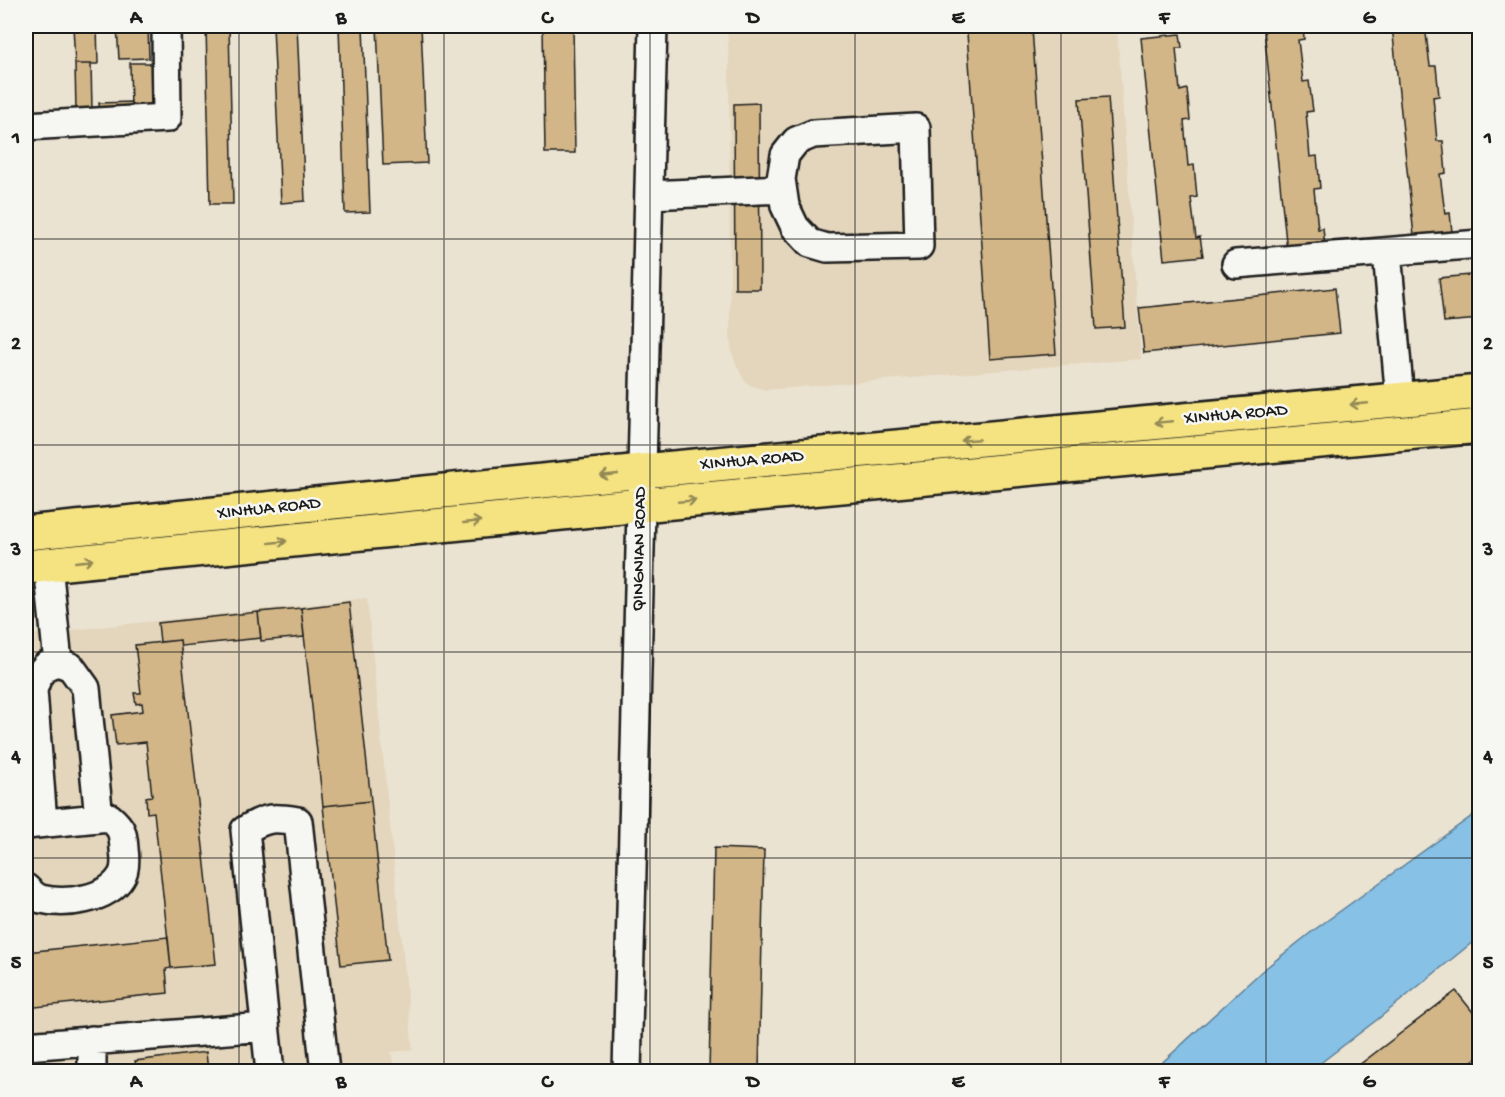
<svg xmlns="http://www.w3.org/2000/svg" width="1505" height="1097" viewBox="0 0 1505 1097" font-family="'Gochi Hand',sans-serif">
<style>
.built{fill:#e4d6bc}
.water{fill:#87c1e6;stroke:#5c7f95;stroke-width:1.5}
.building{fill:#d2b687;stroke:#1c1c1c;stroke-width:1.5}
.lines{fill:none;stroke-linecap:round;stroke-linejoin:round}
.minor-casing{stroke:#1c1c1c;stroke-width:32}
.major-casing{stroke:#1c1c1c;stroke-width:38}
.minor{stroke:#f6f6f2;stroke-width:27}
.major{stroke:#f5e382;stroke-width:33}
.oneway{stroke:#938954}
.grid{fill:none;stroke:#1c1c1c;stroke-width:1.5;stroke-opacity:0.55}
.labels{text-anchor:middle;dominant-baseline:central;stroke-width:5;stroke-linejoin:round;paint-order:stroke}
.street-label{font-size:18px;fill:#1c1c1c;stroke:#f6f6f2}
.neatline{fill:none;stroke:#1c1c1c;stroke-width:2}
.grid-label{font-size:20px;text-anchor:middle;font-weight:bold;fill:#1c1c1c}
</style>
<rect width="100%" height="100%" fill="#ebe3d2"/>
<filter id="ink" filterUnits="userSpaceOnUse"><feTurbulence type="fractalNoise" baseFrequency=".0167" numOctaves="2"/><feDisplacementMap in="SourceGraphic" scale="12" xChannelSelector="R" yChannelSelector="G"/><feConvolveMatrix kernelMatrix="1 2 1 2 8 2 1 2 1" color-interpolation-filters="sRGB"/></filter>
<g filter="url(#ink)">
<path class="built" d="M727,26h390l24,333 -376,31 -15,-5 -6,-5 -8,-16 -4,-11 -2,-15 -1,-277z
M367,598l46,452 -22,2 4,19h-369v-436z"/>
<path class="water" d="M1479,811v126l-101,82 -68,52h-157l109,-100 52,-41z"/>
<path class="building" d="M73,26h24l1,38h-23z
M117,26h31l1,32 -30,1z
M206,26h23l4,178h-23z
M273,26h24l8,175 -24,2z
M339,26h24l7,186 -25,1z
M377,26h44l6,137 -44,2z
M543,26h30l2,127h-30z
M1303,26l1,13 -6,1 5,42 6,-1 4,30 -7,1 4,45 7,-1 3,32 -6,1 4,40 5,-1 2,19 -38,4 -23,-222z
M1392,26h33l5,40h6l3,30 -6,1 4,44h6l3,32 -6,1 5,40 5,-1 2,19 -38,4z
M1032,29l24,325 -66,5 -23,-326z
M1180,34l2,14h-6l4,43 7,-2 3,31 -6,1 4,45 6,-1 3,32 -6,1 5,40 4,-1 3,19 -39,4 -23,-222z
M130,63h20l1,47h-20z
M75,64h16l1,46h-16z
M1108,97l17,230 -29,2 -17,-230z
M131,102v8l-31,1 -1,-8z
M759,103l1,186h-25l-1,-185z
M1480,274v45l-36,3 -5,-44z
M1335,288l5,45 -196,20 -5,-45z
M349,602l22,199 -48,5 -22,-198z
M301,608l3,29 -43,4 -3,-29z
M258,612l3,26 -80,8 -1,-6 -20,2 -2,-19z
M180,640l36,324 -45,4 -17,-156 -7,1 -1,-16 6,-1 -6,-54 -30,3 -4,-30 31,-4 -1,-8 -6,1 -2,-11h7l-6,-48z
M371,801l17,159 -47,5 -18,-159z
M714,848l50,2 -5,222h-50z
M168,937l3,31 -5,1 2,24 -142,15v-56z
M1456,991l24,30v34l-23,17h-107z
M206,1052l2,20h-71l-2,-11z"/>
<g class="lines">
<defs>
<path id="minor" d="M26,126l141,-8 -1,-92
M916,128l3,118 -92,2 -17,-5 -15,-16 -10,-21 -4,-27 4,-24 11,-14 17,-7z
M649,195l133,-6
M1387,252l13,148
M1236,264l244,-20
M48,565l10,97
M43,823l-10,-133 5,-14 8,-10 12,-4 13,5 15,21 13,130
M26,888c4,4 9,9 15,11 24,6 66,1 80,-22 5,-7 4,-20 3,-28 -1,-17 -2,-21 -15,-32l-83,8
M92,1040v32
M26,1046l239,-19
M270,1072l-25,-242c22,-13 28,-13 53,-9l27,251
M627,1072l26,-1046"/>
<path id="major" d="M26,533l616,-62 838,-79
M26,567l615,-62 839,-79"/>
</defs>
<use href="#minor" class="minor-casing"/>
<use href="#major" class="major-casing"/>
<use href="#minor" class="minor"/>
<use href="#major" class="major"/>
</g>
<defs><path id="oneway-shaft" d="M-6 0H5M1.5-3L5.5 0L1.5 3" fill="none" stroke-width="1.6" stroke-linecap="round" stroke-linejoin="round" transform="scale(1.5)"/></defs>
<g class="oneway">
<use href="#oneway-shaft" transform="translate(1359 404) rotate(175)"/>
<use href="#oneway-shaft" transform="translate(1164 422) rotate(175)"/>
<use href="#oneway-shaft" transform="translate(970 440) rotate(175)"/>
<use href="#oneway-shaft" transform="translate(609 475) rotate(174)"/>
<use href="#oneway-shaft" transform="translate(687 501) rotate(-5)"/>
<use href="#oneway-shaft" transform="translate(472 522) rotate(-6)"/>
<use href="#oneway-shaft" transform="translate(278 542) rotate(-6)"/>
<use href="#oneway-shaft" transform="translate(84 561) rotate(-6)"/>
</g>
</g>
<path class="grid" d="M239,26v1046M444,26v1046M650,26v1046M855,26v1046M1061,26v1046M1266,26v1046M26,239h1454M26,445h1454M26,652h1454M26,858h1454"/>
<g class="labels">
<g class="street-label">
<text transform="translate(1236 415) rotate(-5)">XINHUA ROAD</text>
<text transform="translate(752 461) rotate(-5)">XINHUA ROAD</text>
<text transform="translate(269 509) rotate(-6)">XINHUA ROAD</text>
<text transform="translate(640 549) rotate(-89)">QINGNIAN ROAD</text>
</g>
</g>
<rect width="1505" height="1097" fill="none" stroke="#f6f6f2" stroke-width="66"/>
<rect x="33" y="33" width="1439" height="1031" class="neatline"/>
<g class="grid-label">
<text x="136" y="23">A</text>
<text x="341" y="23">B</text>
<text x="547" y="23">C</text>
<text x="753" y="23">D</text>
<text x="958" y="23">E</text>
<text x="1164" y="23">F</text>
<text x="1369" y="23">G</text>
<text x="16" y="143">1</text>
<text x="1488" y="143">1</text>
<text x="16" y="349">2</text>
<text x="1488" y="349">2</text>
<text x="16" y="555">3</text>
<text x="1488" y="555">3</text>
<text x="16" y="762">4</text>
<text x="1488" y="762">4</text>
<text x="16" y="968">5</text>
<text x="1488" y="968">5</text>
<text x="136" y="1087">A</text>
<text x="341" y="1087">B</text>
<text x="547" y="1087">C</text>
<text x="753" y="1087">D</text>
<text x="958" y="1087">E</text>
<text x="1164" y="1087">F</text>
<text x="1369" y="1087">G</text>
</g>
</svg>
